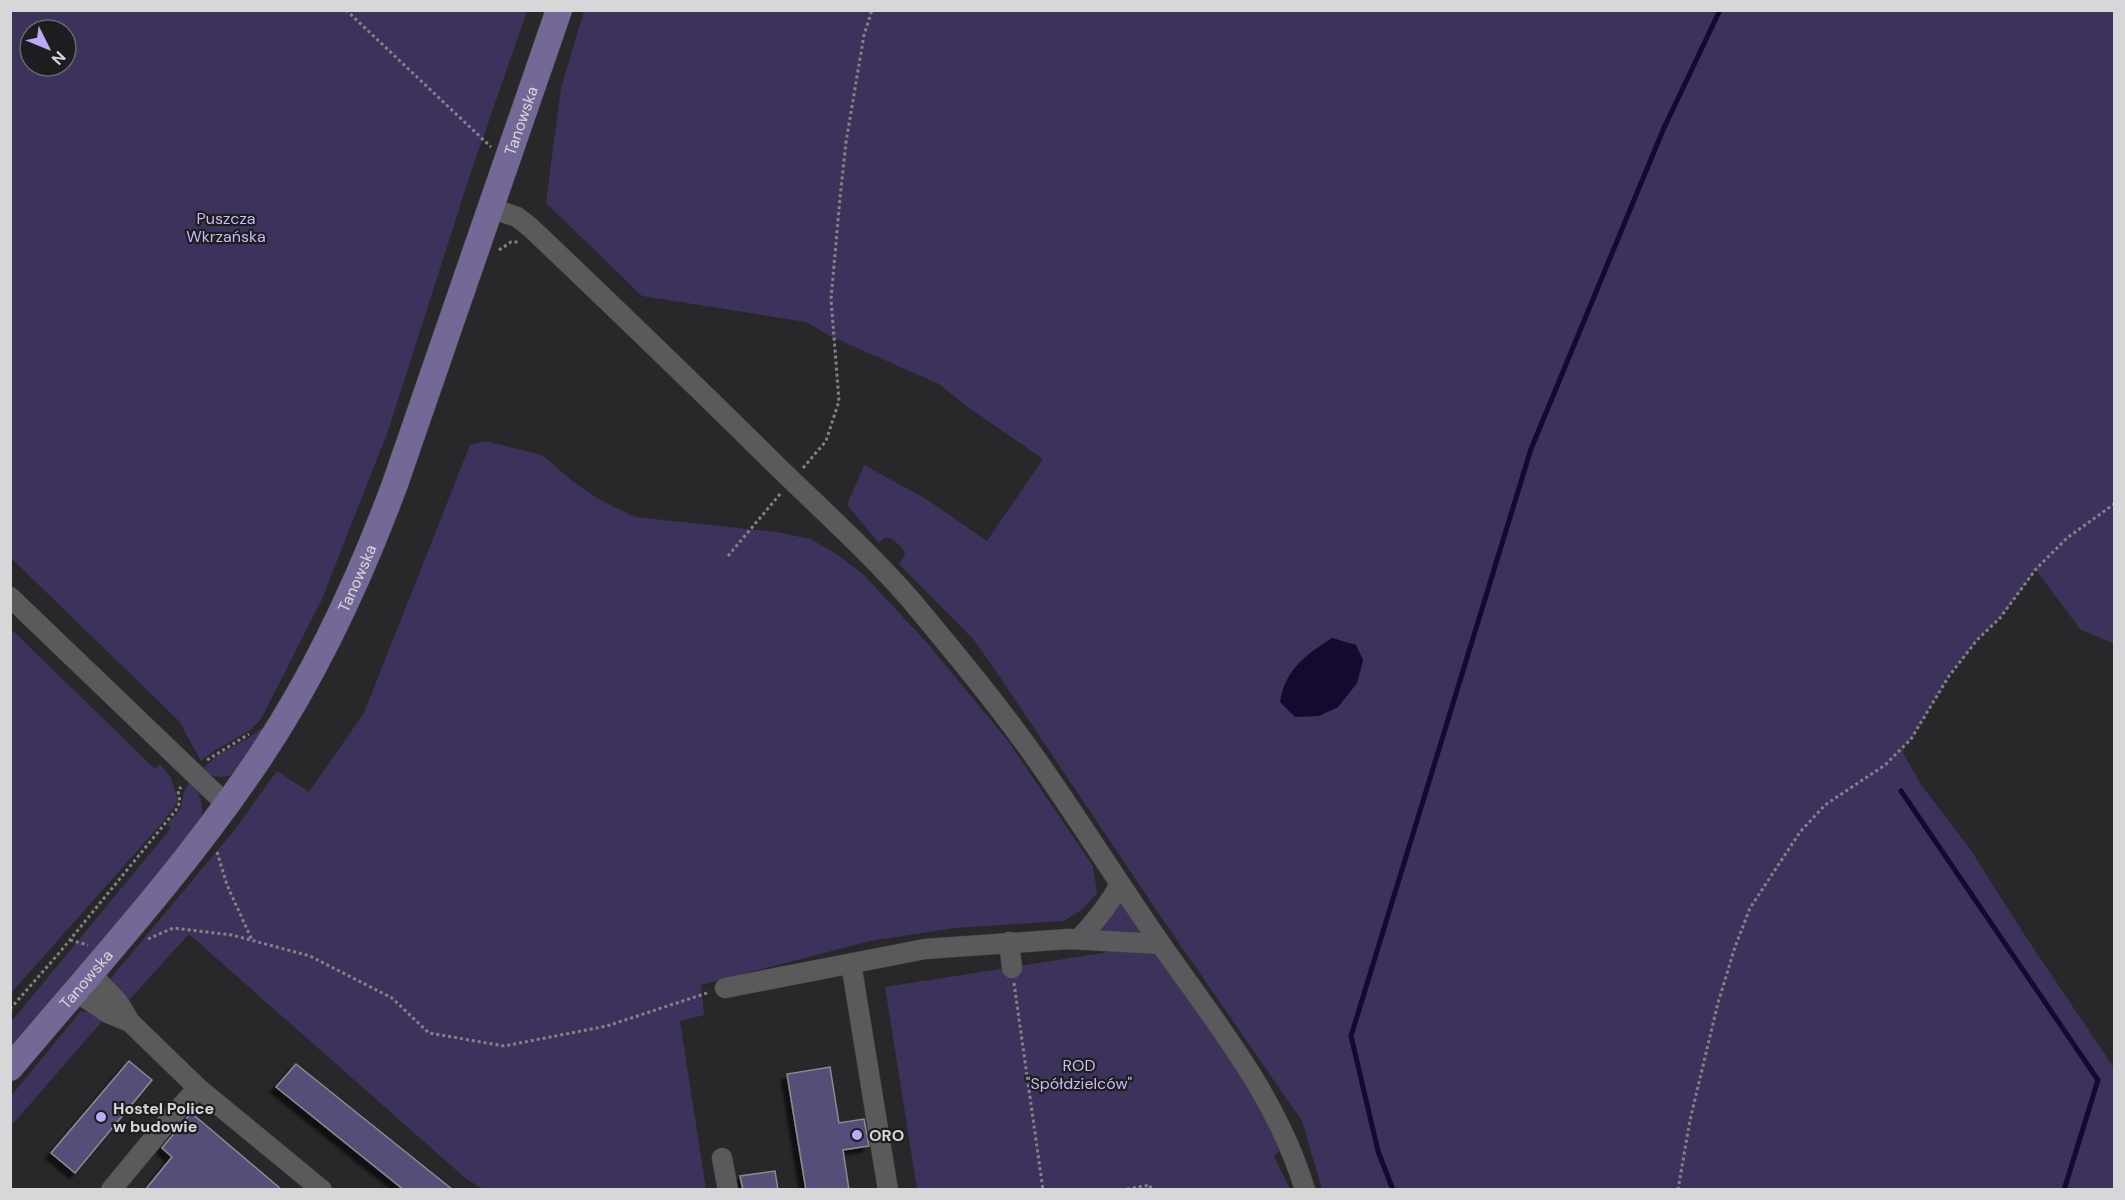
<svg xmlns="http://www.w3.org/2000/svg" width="2125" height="1200" viewBox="0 0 2125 1200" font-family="'DM Sans',sans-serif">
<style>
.green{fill:#3d325b;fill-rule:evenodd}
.water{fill:#16092e}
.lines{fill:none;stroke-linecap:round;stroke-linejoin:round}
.stream{stroke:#16092e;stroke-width:5}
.building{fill:#574d79;stroke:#8c8c8f;stroke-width:1.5;filter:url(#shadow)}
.minor-casing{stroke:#444446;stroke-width:21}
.major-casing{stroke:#444446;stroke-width:27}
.path{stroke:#838385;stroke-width:3;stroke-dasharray:3 3;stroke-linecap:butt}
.minor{stroke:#5a5a5d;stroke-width:20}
.major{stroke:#736896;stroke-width:26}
.poi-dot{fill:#bbaaf6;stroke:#1e1e20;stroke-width:2}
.labels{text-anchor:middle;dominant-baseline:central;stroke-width:4.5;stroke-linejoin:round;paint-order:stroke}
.street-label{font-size:16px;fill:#d7d7d9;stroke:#1e1e20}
.park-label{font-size:16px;fill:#c8bcf6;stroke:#1e1e20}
.poi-label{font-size:16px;font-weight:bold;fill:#d7d7d9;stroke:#1e1e20;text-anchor:start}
</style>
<defs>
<filter id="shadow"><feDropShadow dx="-5.5" dy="5.5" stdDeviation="1.5" flood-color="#0009"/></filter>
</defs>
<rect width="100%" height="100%" fill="#28282a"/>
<path class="green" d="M10,11h517l-57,164 -82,256 -66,168 -61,120c-15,19 -42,25 -60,42l-22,-40 -168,-163zM30,30h36v36h-36z
M584,11h1530v633l-34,-15 -44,-59 -36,48 -23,22 -28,36 -38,63 -7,7 -1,7 19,33 48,63 54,85 90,134v121h-792l-20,-68 -145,-210 -168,-250 -15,-21 -75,-76 6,-10c-2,-7 -12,-16 -19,-17l-7,6 -32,-38 17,-40 62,34 61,42 56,-82 -75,-52 -29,-23 -109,-48 -24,-14 -164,-26 -96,-93 15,-115zM1363,660l-6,23 -19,24z
M485,441l57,14 30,26 28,19 35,17 141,15 34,7 25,14 28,21 65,70 80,97 85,125 4,27 -14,16 -19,12 -110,7 -84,13 -169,44 3,30 -24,6 26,168h-224l-18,-12 -275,-243 -60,66 -19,-21 126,-151 41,-57 32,21 55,-79 106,-268z
M11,629l144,140 5,-5 11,14 7,23 -15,21 -152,171z
M262,728l6,3c-18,25 -32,61 -67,39l17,-15 32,-18z
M190,781c11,12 15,27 10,43l-189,233v-35l160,-194 -4,-3 14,-17 3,-16z
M1123,900l24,34 -55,-2z
M1134,948l15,2 10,5 87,128 35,66 -7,7 16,33h-373l-32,-202z
M81,1011l19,3 5,4 -94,108v-30z"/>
<path class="water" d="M1332,638l24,7 7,15 -6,23 -19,24 -19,9 -24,1 -15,-15c5,-33 26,-47 52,-64z"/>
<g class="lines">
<path class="stream" d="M1901,791l197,289 -34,110
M1393,1190l-15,-39 -27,-115 180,-587 132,-319 57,-120"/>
</g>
<path class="building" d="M129,1061l23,19 -77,93 -24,-20z
M296,1064l157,126h-49l-128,-103z
M830,1067l9,56 25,-4 5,27 -26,4 6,40h-43l-19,-116z
M191,1113l11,9 80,68h-137l27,-33 -10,-9z
M775,1171l3,19h-35l-3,-14z"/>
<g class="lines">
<defs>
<path id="minor" d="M491,208l26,9 13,10c83,79 166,159 247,239 45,44 92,86 133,133 40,48 80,96 117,147 46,64 88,132 133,197 55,79 117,153 145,247
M10,597l217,208
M1079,939c17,-18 30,-34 41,-55
M1009,942l3,26
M851,963l37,227
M725,988l200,-39 144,-10 92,5
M75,991l33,22 22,9 -12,-20 -28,-29
M130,1022l68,66 124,102
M722,1158l6,32
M111,1190l63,-76 24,-26"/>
<g id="major">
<path id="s1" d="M10,1068c85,-101 175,-199 248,-308 58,-86 101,-179 137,-276l164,-474"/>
</g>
</defs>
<use href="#minor" class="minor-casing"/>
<use href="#major" class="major-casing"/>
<path class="path" d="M346,10l145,137
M499,250l12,-8h8
M803,468l23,-27 13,-40 -8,-102 9,-101 6,-56 18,-107 8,-25
M728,556l53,-63
M207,760l42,-26
M217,852l10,33 25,55
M148,939l25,-11 59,7 78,21 82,42 37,35 75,13 103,-20 103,-34
M70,940l18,5
M1014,983l29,207
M10,1009l50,-57 116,-142 4,-8 -2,-11 3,-4
M1121,1190l29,-5 1,5
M1678,1190l12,-70 28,-117 17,-56 15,-39 50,-76 25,-27 60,-40 26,-26 38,-63 28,-36 23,-22 36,-49 31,-31 47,-34"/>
<use href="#minor" class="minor"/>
<use href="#major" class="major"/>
</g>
<g class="poi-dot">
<circle cx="101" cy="1117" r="6"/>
<circle cx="857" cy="1135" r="6"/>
</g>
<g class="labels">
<g class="street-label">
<text stroke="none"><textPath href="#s1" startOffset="1089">Tanowska</textPath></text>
<text stroke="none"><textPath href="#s1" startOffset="603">Tanowska</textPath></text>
<text stroke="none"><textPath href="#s1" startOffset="117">Tanowska</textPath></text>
</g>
<g class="park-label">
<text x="226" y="218">Puszcza<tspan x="226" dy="18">Wkrzańska</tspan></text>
<text x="1079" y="1065">ROD<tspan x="1079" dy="18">"Spółdzielców"</tspan></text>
</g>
<g class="poi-label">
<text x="113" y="1108">Hostel Police<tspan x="113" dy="18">w budowie</tspan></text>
<text x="869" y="1135">ORO</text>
</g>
</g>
<rect width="2125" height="1200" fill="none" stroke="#d7d7d9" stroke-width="24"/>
<g transform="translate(48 48) rotate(133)"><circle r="28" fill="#1e1e20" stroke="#68686a" stroke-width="1.5"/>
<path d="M0-4.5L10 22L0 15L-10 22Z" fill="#bbaaf6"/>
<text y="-9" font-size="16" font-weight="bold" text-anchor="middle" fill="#d7d7d9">N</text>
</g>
</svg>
